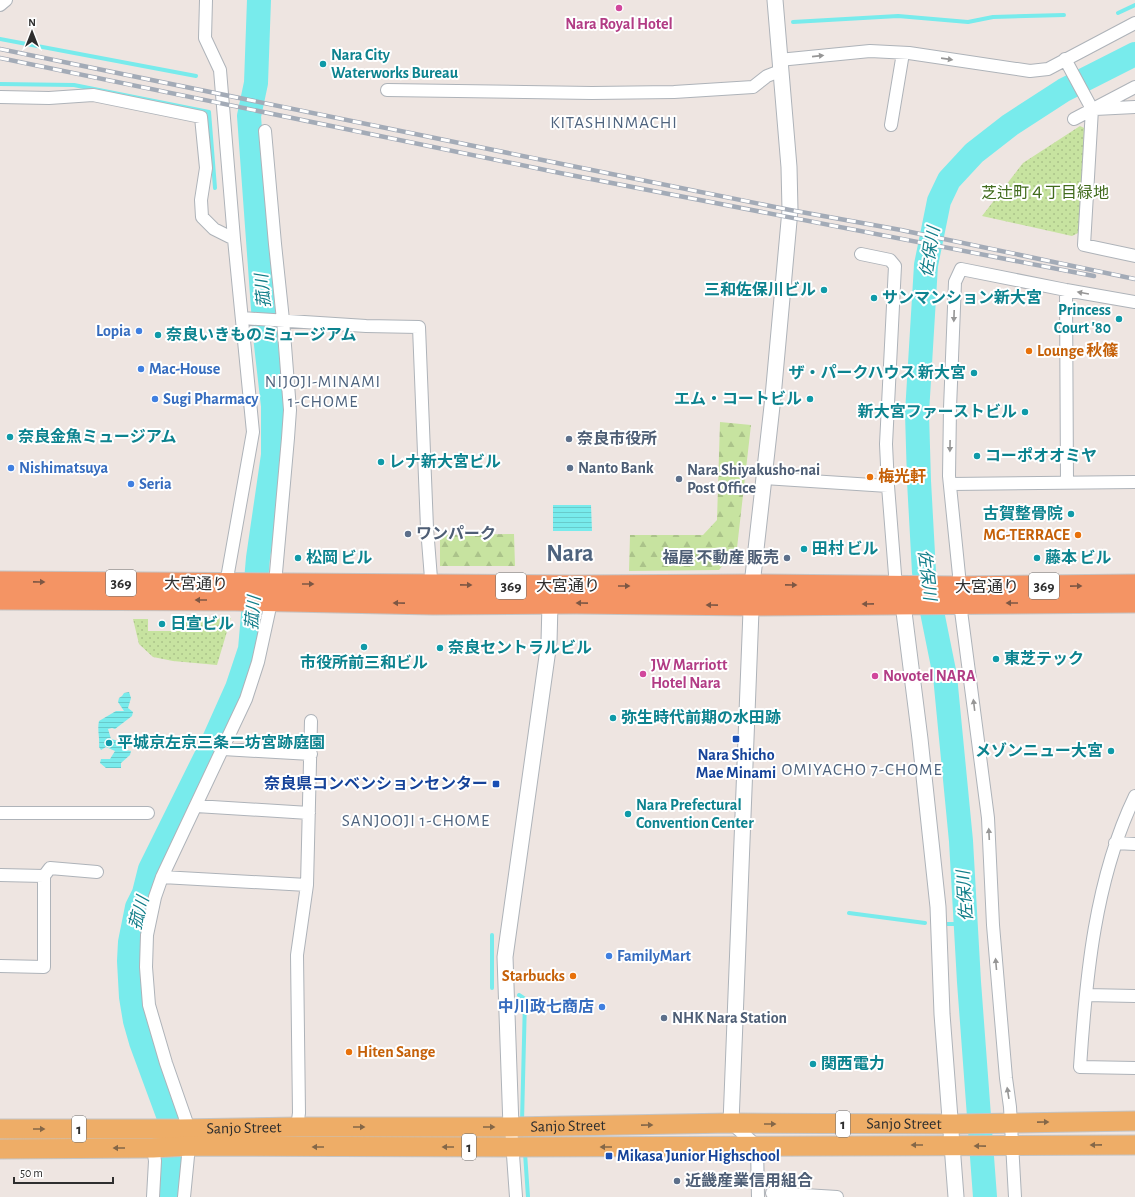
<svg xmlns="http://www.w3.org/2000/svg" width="1135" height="1197" viewBox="0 0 1135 1197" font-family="'Alegreya Sans','Noto Sans JP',sans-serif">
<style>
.forest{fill:url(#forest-firs)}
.park{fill:url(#park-dots)}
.water{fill:url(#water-rules)}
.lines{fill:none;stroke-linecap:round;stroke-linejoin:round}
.stream{stroke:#78ebec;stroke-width:4}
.river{stroke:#78ebec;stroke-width:24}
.minor-casing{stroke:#aeb3b9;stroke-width:14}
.tertiary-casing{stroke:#aeb3b9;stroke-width:17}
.primary-casing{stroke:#c4c4c4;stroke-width:21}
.trunk-casing{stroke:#c4c4c4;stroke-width:23}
.minor{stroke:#fff;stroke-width:12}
.tertiary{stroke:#fff;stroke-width:15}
.primary{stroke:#eead67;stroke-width:19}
.trunk{stroke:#f49464;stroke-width:21}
.rail-casing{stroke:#a3abb7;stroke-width:4.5}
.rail{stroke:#fff;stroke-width:3;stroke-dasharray:9;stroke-linecap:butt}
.oneway{fill:#969696}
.oneway2{fill:#7d5744}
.oneway3{fill:#846748}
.hotel-dot{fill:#d1479c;stroke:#fff;stroke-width:1.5}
.culture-dot{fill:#0f9aa8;stroke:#fff;stroke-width:1.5}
.shop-dot{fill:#3f7fe0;stroke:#fff;stroke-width:1.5}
.food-dot{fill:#e8710a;stroke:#fff;stroke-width:1.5}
.service-dot{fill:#5c6f8a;stroke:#fff;stroke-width:1.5}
.transit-dot{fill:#1a4fb4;stroke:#fff;stroke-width:1.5}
.labels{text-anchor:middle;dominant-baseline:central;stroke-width:4;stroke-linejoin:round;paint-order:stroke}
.shield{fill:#fff;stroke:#6d6d6d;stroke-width:1}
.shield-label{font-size:15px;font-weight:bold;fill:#2e2e2e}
.hotel-label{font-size:16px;font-weight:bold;fill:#b23c85;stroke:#fff;text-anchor:start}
.culture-label{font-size:16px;font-weight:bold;fill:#0d838f;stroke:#fff;text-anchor:start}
.park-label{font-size:16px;fill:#416b1d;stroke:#fff}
.shop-label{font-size:16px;font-weight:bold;fill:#366cbe;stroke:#fff;text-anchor:start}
.food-label{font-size:16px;font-weight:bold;fill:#c56008;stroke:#fff;text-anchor:start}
.service-label{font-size:16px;font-weight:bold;fill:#4e5e75;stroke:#fff;text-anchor:start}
.street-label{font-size:16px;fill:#2e2e2e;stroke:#fff}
.transit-label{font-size:16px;font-weight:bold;fill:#164399;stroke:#fff}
.neighbourhood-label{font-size:17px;letter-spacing:1px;fill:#4e637e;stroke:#fff}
.water-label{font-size:17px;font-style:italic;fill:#117e89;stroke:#fff}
.town-label{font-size:24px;font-weight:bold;fill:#4e637e;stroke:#fff}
</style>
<defs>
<pattern id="forest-firs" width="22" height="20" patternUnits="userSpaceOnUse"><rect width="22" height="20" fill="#c7e3a0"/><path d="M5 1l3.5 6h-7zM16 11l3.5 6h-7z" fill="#abc38a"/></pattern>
<pattern id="park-dots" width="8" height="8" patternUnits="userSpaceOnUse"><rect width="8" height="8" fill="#c7e3a0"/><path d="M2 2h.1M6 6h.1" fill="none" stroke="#abc38a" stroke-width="1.8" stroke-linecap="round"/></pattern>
<pattern id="water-rules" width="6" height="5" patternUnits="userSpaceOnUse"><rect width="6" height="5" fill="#78ebec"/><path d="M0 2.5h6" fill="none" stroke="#68cacb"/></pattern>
</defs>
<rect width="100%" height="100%" fill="#eee5e1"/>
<path class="forest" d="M720,422l31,3 -14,123 -18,22 -90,1 1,-36h73l14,-15z
M514,534l1,32h-75v-31z"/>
<path class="park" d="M1080,126l4,2 -4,104 -8,4 -90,-20 41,-53z
M231,618l-14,47 -44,-4 -20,-4 -14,-13 -6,-25h15v12h29v-12z"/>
<path class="water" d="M553,505h38l1,26h-39z
M129,692l2,6 -3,10 5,4 -1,4 -17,13 -3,-1 -4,1 3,10 16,4 -1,7 5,1 -1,4 -9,8v5h-15l-6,-5 1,-4h9l5,-8 -9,-4 -5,3 -2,-3c1,-9 -2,-17 0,-26l17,-10h8l-6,-9 1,-4 3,-2 2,-3z"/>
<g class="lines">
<path class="stream" d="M1118,13l17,-8
M793,22l105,-6 70,6 25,-5 71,-2
M0,39l196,37
M0,84l74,1 135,27 6,76
M849,913l76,10
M943,924h23
M492,935v53
M519,995l6,4 -3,123
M525,1153l3,44"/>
<path class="river" d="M170,1197l2,-71 -31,-84 -6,-21 -4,-24 -2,-36 1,-19 7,-35 7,-14 6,-24 62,-125 25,-56 13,-39 8,-91 15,-103v-49l-8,-70 -16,-220 7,-33 3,-83
M985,1197l-16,-215 -8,-141 -16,-165 -21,-104 -5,-91 -2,-68 9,-148 13,-64 10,-21 25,-27 36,-28 54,-35 71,-36"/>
<defs>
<path id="minor" d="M206,0l-1,38 15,32 14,169 19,193 -27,152
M0,5l6,-5
M1065,59l27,50 -8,136 51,11
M779,60l91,-9 39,2 121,18 18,-2 87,-46
M387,90l205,3 82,-1 79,-5 14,-11 13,-5
M0,97l49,1 44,-3 108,22 5,51 -5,32 1,17 12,12 20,10
M1095,109l40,-2
M1074,119l61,-32
M891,125l12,-72
M861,254l29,6 5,6 -9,178 2,42 8,101
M1066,290l1,193
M242,318l124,8 53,1 8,201 5,63
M764,478l124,8
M951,484l184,-2
M223,749l88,5
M1135,796c-40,83 -49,180 -55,271l55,1
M196,806l113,7
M0,813h148
M1115,843l20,1
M0,875l44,1 6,-8 47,4
M162,877l145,8
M0,966l44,1v-91
M1086,995l49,1
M731,1123l26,23 1,51
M297,1127l2,-14 -2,-158 10,-70 4,-164
M511,1127l5,70
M772,1193l65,4
M153,1197l2,-36 -2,-13
M184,1197l5,-51v-17l-23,-66 -17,-58 -3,-38 1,-32 8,-38 7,-20 84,-178 12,-37 17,-78 13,-146 2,-28 -7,-90 -8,-76 -10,-113
M1015,1197l-5,-90 -4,-29 -13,-153 -5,-107 -28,-215 -1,-28 -10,-99 1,-68 5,-126 6,-13 105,21 69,12"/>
<path id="tertiary" d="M903,604l17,135 18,168 4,107 14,183
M731,1123l21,-538 21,-188 17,-187 -1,-43 -14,-167
M511,1127l-6,-170 44,-315 1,-38"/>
<g id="primary">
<path id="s1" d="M0,1129h180l117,-2h214l220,-4 225,1 179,-3"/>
<path d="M0,1149l153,-1 36,-2 324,1 622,-2"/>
</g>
<path id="trunk" d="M0,582l575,4 177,-1 208,2 175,-2
M0,599l236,1 197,4 143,-1 175,2 384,-3"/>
</defs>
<use href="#minor" class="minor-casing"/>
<use href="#tertiary" class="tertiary-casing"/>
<use href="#primary" class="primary-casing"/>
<use href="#trunk" class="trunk-casing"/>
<use href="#minor" class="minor"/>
<use href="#tertiary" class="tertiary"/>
<use href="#primary" class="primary"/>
<use href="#trunk" class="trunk"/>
<defs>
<path id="rail" d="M0,49l562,115 228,46 111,20 234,49
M0,58l560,115 534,103"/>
</defs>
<use href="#rail" class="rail-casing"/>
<use href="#rail" class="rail"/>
</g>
<defs><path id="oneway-solid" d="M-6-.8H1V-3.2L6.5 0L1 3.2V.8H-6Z"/></defs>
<g class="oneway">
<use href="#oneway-solid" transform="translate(818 56) rotate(-6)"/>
<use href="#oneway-solid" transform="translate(947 59) rotate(8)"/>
<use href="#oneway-solid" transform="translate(1083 293) rotate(-170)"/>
<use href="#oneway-solid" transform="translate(954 316) rotate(92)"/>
<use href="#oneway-solid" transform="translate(950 446) rotate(91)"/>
<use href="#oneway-solid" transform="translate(974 705) rotate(-97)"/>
<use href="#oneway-solid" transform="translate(989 834) rotate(-93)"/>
<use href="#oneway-solid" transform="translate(996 964) rotate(-95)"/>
<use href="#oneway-solid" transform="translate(1008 1093) rotate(-99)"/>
</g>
<g class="oneway2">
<use href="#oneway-solid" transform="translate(39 582) rotate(1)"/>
<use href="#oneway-solid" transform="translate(308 584)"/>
<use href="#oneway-solid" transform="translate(466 585) rotate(1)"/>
<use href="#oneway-solid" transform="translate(791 585) rotate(1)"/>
<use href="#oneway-solid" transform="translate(624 586)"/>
<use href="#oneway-solid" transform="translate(1076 586) rotate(-1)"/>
<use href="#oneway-solid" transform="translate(201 600) rotate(-180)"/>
<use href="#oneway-solid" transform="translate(399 603) rotate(-179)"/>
<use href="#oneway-solid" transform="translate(582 603) rotate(-179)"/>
<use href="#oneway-solid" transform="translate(1012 603) rotate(180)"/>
<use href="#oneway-solid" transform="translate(868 604) rotate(179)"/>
<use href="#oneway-solid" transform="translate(712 605) rotate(-179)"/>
</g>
<g class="oneway3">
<use href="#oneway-solid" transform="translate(1043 1122) rotate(-1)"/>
<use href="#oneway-solid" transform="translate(770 1124)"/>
<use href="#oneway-solid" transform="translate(647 1125) rotate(-1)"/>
<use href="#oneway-solid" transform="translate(359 1127)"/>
<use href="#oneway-solid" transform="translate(489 1127)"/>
<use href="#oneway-solid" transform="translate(39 1129)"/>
<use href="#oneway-solid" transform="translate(917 1145) rotate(180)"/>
<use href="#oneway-solid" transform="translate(1096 1145) rotate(179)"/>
<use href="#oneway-solid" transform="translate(980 1146) rotate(-179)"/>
<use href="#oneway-solid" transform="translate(318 1147) rotate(-180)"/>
<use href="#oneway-solid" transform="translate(448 1147) rotate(-180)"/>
<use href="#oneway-solid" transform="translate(606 1147) rotate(180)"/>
<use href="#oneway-solid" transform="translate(119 1148) rotate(180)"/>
</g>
<g class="hotel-dot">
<circle cx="619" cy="8" r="4"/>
<circle cx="643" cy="674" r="4"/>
<circle cx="875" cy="676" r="4"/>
</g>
<g class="culture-dot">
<circle cx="323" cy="64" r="4"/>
<circle cx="824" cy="290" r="4"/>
<circle cx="874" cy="298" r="4"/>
<circle cx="1119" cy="319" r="4"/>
<circle cx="158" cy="335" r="4"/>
<circle cx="974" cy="373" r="4"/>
<circle cx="810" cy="399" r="4"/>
<circle cx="1025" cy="412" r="4"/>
<circle cx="10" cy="437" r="4"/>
<circle cx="977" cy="456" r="4"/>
<circle cx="381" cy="462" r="4"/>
<circle cx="1071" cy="514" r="4"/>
<circle cx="804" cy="549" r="4"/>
<circle cx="298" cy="558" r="4"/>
<circle cx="1037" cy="558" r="4"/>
<circle cx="162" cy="624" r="4"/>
<circle cx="364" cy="647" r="4"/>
<circle cx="440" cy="648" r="4"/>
<circle cx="996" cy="659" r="4"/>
<circle cx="613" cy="718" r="4"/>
<circle cx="109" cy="743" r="4"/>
<circle cx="1111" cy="751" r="4"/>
<circle cx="628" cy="814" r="4"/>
<circle cx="813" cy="1064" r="4"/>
</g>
<g class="shop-dot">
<circle cx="139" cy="331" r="4"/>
<circle cx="141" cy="369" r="4"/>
<circle cx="155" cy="399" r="4"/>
<circle cx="11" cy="468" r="4"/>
<circle cx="131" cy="484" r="4"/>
<circle cx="609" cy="956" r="4"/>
<circle cx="602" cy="1007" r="4"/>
</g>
<g class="food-dot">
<circle cx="1029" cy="351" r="4"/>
<circle cx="870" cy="477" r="4"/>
<circle cx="1078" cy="535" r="4"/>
<circle cx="573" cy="976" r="4"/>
<circle cx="349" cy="1052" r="4"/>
</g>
<g class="service-dot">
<circle cx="569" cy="439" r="4"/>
<circle cx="570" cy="468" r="4"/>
<circle cx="679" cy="479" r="4"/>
<circle cx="408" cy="534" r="4"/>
<circle cx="787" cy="558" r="4"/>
<circle cx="664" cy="1018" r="4"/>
<circle cx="677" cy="1181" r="4"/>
</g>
<g class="transit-dot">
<rect x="732" y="735" width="8" height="8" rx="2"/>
<rect x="492" y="780" width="8" height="8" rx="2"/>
<rect x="605" y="1152" width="8" height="8" rx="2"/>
</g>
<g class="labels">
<g class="shield">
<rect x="106" y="570" width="30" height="26" rx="3"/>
<rect x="496" y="573" width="30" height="26" rx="3"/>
<rect x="1029" y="573" width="30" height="26" rx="3"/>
<rect x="836" y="1111" width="14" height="26" rx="3"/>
<rect x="72" y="1116" width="14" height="26" rx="3"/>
<rect x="462" y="1134" width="14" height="26" rx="3"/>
</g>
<g class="shield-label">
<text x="121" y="583">369</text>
<text x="511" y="586">369</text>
<text x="1044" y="586">369</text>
<text x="843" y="1124">1</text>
<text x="79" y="1129">1</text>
<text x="469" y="1147">1</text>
</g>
<g class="hotel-label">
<text x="619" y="24" text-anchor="middle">Nara Royal Hotel</text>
<text x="651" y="665">JW Marriott<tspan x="651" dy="18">Hotel Nara</tspan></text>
<text x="883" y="676">Novotel NARA</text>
</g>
<g class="culture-label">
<text x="331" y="55">Nara City<tspan x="331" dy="18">Waterworks Bureau</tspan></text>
<text x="816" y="290" text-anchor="end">三和佐保川ビル</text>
<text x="882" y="298">サンマンション新大宮</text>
<text x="1111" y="310" text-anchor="end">Princess<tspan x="1111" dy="18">Court '80</tspan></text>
<text x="166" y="335">奈良いきものミュージアム</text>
<text x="966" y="373" text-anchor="end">ザ・パークハウス 新大宮</text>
<text x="802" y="399" text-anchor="end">エム・コートビル</text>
<text x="1017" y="412" text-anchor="end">新大宮ファーストビル</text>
<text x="18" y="437">奈良金魚ミュージアム</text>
<text x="985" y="456">コーポオオミヤ</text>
<text x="389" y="462">レナ新大宮ビル</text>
<text x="1063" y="514" text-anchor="end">古賀整骨院</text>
<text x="812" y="549">田村 ビル</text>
<text x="306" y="558">松岡 ビル</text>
<text x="1045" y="558">藤本 ビル</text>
<text x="170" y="624">日宣ビル</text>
<text x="448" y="648">奈良セントラルビル</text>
<text x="1004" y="659">東芝テック</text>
<text x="364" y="663" text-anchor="middle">市役所前三和ビル</text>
<text x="621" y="718">弥生時代前期の水田跡</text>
<text x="117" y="743">平城京左京三条二坊宮跡庭園</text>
<text x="1103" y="751" text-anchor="end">メゾンニュー大宮</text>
<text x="636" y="805">Nara Prefectural<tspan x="636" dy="18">Convention Center</tspan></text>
<text x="821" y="1064">関西電力</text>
</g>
<g class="park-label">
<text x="1045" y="193">芝辻町４丁目緑地</text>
</g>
<g class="shop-label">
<text x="131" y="331" text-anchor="end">Lopia</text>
<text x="149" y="369">Mac-House</text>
<text x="163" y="399">Sugi Pharmacy</text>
<text x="19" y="468">Nishimatsuya</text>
<text x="139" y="484">Seria</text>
<text x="617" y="956">FamilyMart</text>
<text x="594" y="1007" text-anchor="end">中川政七商店</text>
</g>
<g class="food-label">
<text x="1037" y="351">Lounge 秋篠</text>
<text x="878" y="477">梅光軒</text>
<text x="1070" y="535" text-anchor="end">MG-TERRACE</text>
<text x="565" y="976" text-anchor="end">Starbucks</text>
<text x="357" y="1052">Hiten Sange</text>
</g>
<g class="service-label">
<text x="577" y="439">奈良市役所</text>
<text x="578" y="468">Nanto Bank</text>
<text x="687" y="470">Nara Shiyakusho-nai<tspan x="687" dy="18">Post Office</tspan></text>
<text x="416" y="534">ワンパーク</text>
<text x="779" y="558" text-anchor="end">福屋 不動産 販売</text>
<text x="672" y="1018">NHK Nara Station</text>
<text x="685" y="1181">近畿産業信用組合</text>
</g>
<g class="street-label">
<text transform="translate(196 584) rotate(1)">大宮通り</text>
<text x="568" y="586">大宮通り</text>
<text x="987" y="587">大宮通り</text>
<text stroke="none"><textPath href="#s1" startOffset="904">Sanjo Street</textPath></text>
<text stroke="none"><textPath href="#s1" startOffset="568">Sanjo Street</textPath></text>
<text stroke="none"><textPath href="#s1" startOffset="244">Sanjo Street</textPath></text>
</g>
<g class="transit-label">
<text x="736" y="755">Nara Shicho<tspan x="736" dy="18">Mae Minami</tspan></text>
<text x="488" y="784" text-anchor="end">奈良県コンベンションセンター</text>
<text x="617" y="1156" text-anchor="start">Mikasa Junior Highschool</text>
</g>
<g class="neighbourhood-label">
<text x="614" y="122">KITASHINMACHI</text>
<text x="323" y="381">NIJOJI-MINAMI<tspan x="323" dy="20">1-CHOME</tspan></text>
<text x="862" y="769">OMIYACHO 7-CHOME</text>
<text x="416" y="820">SANJOOJI 1-CHOME</text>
</g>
<g class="water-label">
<text transform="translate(930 252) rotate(-81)">佐保川</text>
<text transform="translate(263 291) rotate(-95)">菰川</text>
<text transform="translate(927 575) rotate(83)">佐保川</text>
<text transform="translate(253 613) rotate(-85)">菰川</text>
<text transform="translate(965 896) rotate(-94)">佐保川</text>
<text transform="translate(139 913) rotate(-75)">菰川</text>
</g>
<g class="town-label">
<text x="570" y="554">Nara</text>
</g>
</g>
<g transform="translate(32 32)" stroke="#ffffff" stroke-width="3" paint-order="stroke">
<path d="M0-3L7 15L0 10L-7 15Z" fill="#2e2e2e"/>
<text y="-6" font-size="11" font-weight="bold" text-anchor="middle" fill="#2e2e2e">N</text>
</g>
<path d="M14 1177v6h99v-6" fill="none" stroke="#2e2e2e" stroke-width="2"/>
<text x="20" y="1177" font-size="12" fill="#2e2e2e" stroke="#ffffff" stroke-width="3" paint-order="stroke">50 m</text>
</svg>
